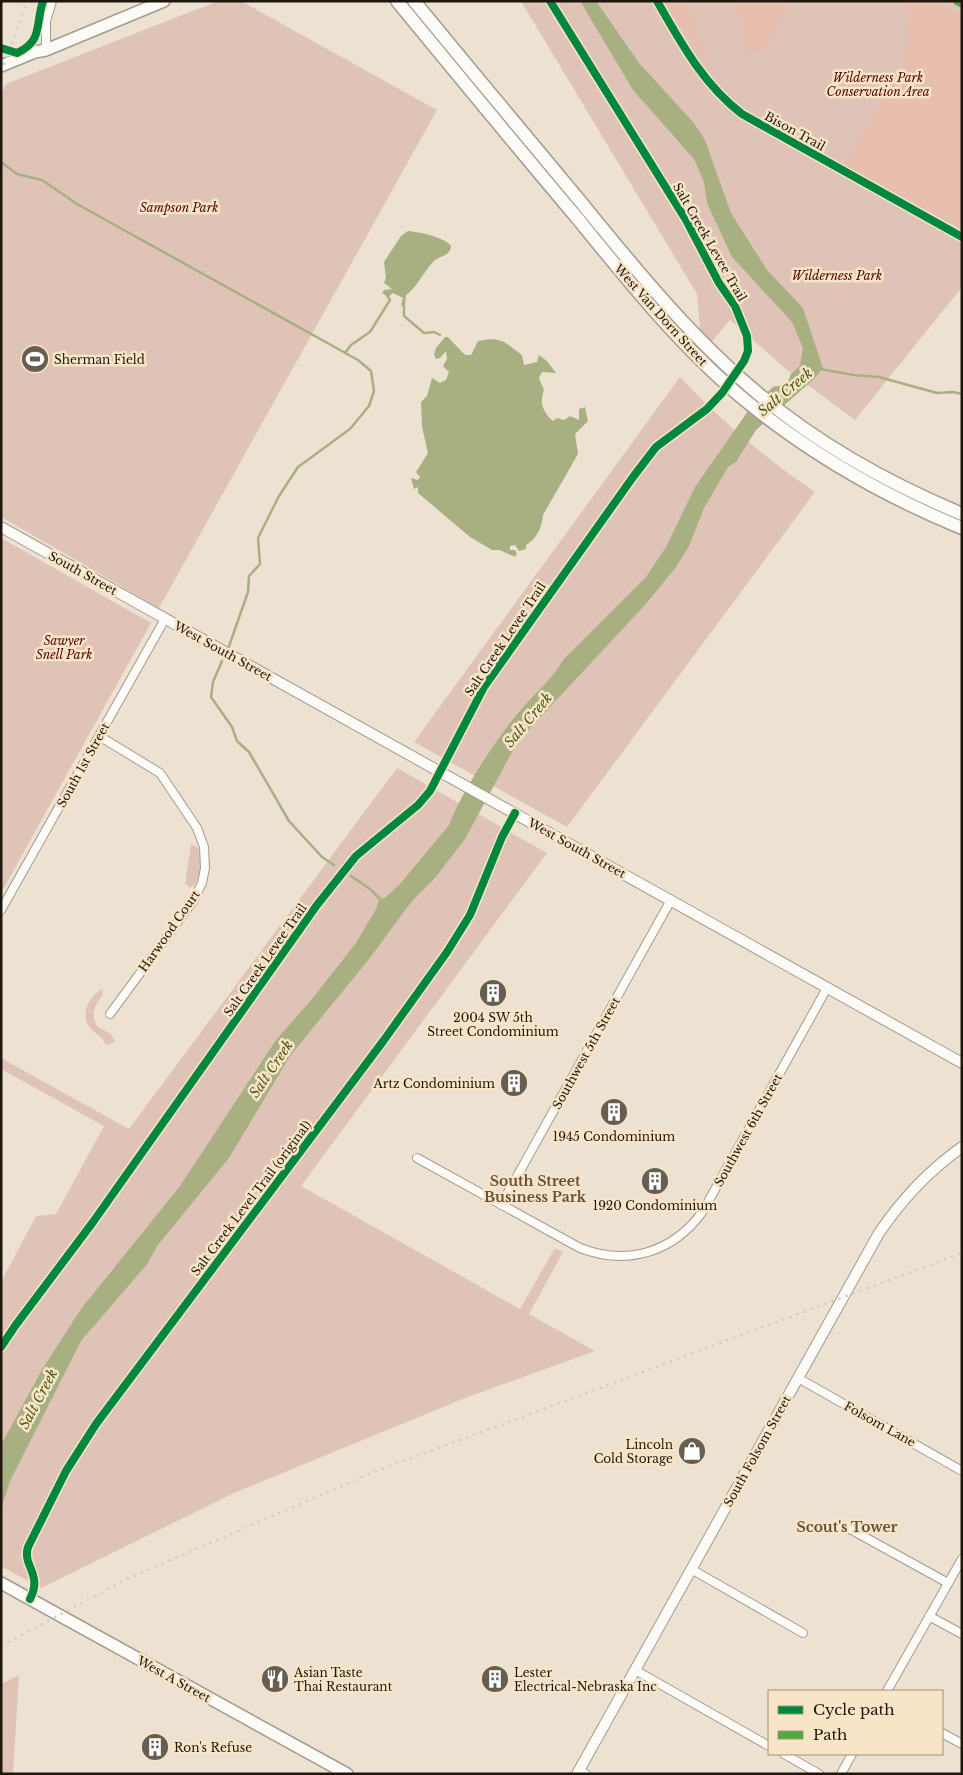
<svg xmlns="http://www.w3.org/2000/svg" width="963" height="1775" viewBox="0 0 963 1775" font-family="'Libre Baskerville',serif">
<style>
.green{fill:#dfc3b7}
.forest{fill:#e8beae}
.water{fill:#a8b082}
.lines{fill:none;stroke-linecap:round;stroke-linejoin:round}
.stream{stroke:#a8b082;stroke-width:2.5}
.minor-casing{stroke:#a39b8f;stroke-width:10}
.tertiary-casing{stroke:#a39b8f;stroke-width:12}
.secondary-casing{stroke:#a39b8f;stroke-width:14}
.primary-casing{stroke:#a39b8f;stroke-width:15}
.minor{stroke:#fcfbf8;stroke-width:8}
.tertiary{stroke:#fcfbf8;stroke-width:10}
.secondary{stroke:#fcfbf8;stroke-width:11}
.primary{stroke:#fcfbf8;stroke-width:12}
.rail{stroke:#d3cfcb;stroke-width:2.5;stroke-dasharray:2.5 5;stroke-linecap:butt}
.quiet{stroke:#52a941;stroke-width:6;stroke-dasharray:12 6;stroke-linecap:butt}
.cycleway-casing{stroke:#f8e4c7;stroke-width:11}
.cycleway{stroke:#00873e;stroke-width:8}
.labels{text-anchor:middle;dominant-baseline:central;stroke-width:5;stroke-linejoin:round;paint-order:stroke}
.park-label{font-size:12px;font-style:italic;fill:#550300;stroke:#f8e4c7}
.street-label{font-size:12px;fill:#1f170d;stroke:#f8e4c7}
.poi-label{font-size:12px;fill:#1f170d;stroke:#f8e4c7;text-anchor:start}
.water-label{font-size:14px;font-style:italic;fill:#4b5916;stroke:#f8e4c7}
.neighbourhood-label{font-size:14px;font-weight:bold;fill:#64533a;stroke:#f8e4c7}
</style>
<rect width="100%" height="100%" fill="#ede2d2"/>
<path class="green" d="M218,1h23l196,109 -278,498 -158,-91v-423l5,-10z
M521,1h441v286l-107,133 -69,-51 -56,-49 -28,33 -5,-59z
M680,377c41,44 85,81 135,115l-248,335 -153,-85z
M1,538l150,85 -150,270z
M397,768l150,85 -246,333 219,123 35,-61 8,4 -34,62 66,37 -130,47 -231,95 -193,95 -40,-22v-284l35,-66 20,-2 48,-88 -103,-57v-11l128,71z
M191,844l7,4c3,11 4,34 -8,40l-5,-4z
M102,989l1,6c-8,10 -14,19 -5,32 9,6 13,4 17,15l-9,3c-4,-9 -10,-10 -16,-17 -11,-14 -1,-31 12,-39z
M19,1675l-6,99h-12v-90z"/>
<path class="forest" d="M664,1h21l27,69z
M736,1h55l-24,44 -18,12z
M894,1h41l27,16v211l-118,-64 62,-102 3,-53z"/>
<path class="water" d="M580,1h16l43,62 54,59 12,18 26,73 36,57 36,38 20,60 -9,11 -58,51 -20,32 -8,5 -24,41 -15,38 -13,21 -30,37 -128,137 -53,98 -30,39 -23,23 -43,58 -79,97 -61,102 -72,88 -9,17 -67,78 -71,140 -9,28v-64l42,-77 38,-59 99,-123 96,-146 36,-41 44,-56 20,-34 3,-9 7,-3 14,-13 49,-59c12,-32 47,-86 69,-112 15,-18 34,-33 45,-53l83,-83 20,-30 29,-60 53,-76 25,-24 14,-3 4,-10 9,-8 3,-18 -11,-26 -60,-65 -25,-54 -3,-21 -10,-23 -61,-69z
M408,231c11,1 36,6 43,15 -1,11 -11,9 -17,15 -10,10 -18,28 -28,34l-1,11h-4l2,-8 -10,-5 -5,4 -6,-4 2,-3 8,-1 -8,-6 2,-5 -2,-16 17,-26z
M445,337h3l17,18h6l7,-14c23,-5 27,1 44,14l2,10 13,-3 2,-7 8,6 9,12 -14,-1 -3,6 5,12c-5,13 -1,22 9,31l4,-3 7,2 6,-4 9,4v-11l6,-2 3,14 -13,13 3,20 -35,61c-1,12 -6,24 -17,30v4l-7,2 -4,-6 -5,1v4h5l2,4 -2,3 -15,-7h-8l-22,-13 -52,-44v-6l-4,2 -3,-11 7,2 2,-3 -4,-5 12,-19 -6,-26 -1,-25 6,-6 5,-18 8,5 6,-3 3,-8 -6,-6 4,-7 -1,-8 -6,7 -4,1 -2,-4 2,-7z"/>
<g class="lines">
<path class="stream" d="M1,162l16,12 25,6 35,24 281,156 13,11 3,20 -5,15 -19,23 -52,38 -19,29 -21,42 2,26 -11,12 -1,16 -20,57
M404,306v10l20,17 10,-1 6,3
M345,353l6,-8 19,-13 20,-32 -2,-3
M820,369l34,6 25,2 58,16 16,-1 9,2
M222,661l-9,21 -2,15 21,30 5,14 12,11 40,69 33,36 12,8
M351,876l19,13 11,11"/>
<defs>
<path id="minor" d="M46,50v-29l6,-20
M99,736l61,37 37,55 7,19 1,21 -3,15 -9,18 -83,113
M1,910l164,-291
M417,1158l163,90c47,18 93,5 123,-37l124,-223
M501,1205l170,-305
M798,1378l164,93
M850,1529l98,54
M691,1569l112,64
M929,1616l33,18
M635,1670l134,76
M887,1691l75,-132
M942,1733l20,11
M784,1754l35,20
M579,1770l7,4
M841,1774l11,-20"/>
<path id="tertiary" d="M1,527l961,536
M577,1774l302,-541c23,-34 49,-62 83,-86"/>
<path id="secondary" d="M1,66l34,-14 11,-2 118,-49
M1,1583l346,191"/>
<path id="primary" d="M397,1c60,73 120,146 181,218 52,64 104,129 168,182 65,53 138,95 216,127
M414,1c55,67 110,133 166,200 56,69 112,138 181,195 60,50 129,88 201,118"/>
</defs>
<use href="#minor" class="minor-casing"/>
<use href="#tertiary" class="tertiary-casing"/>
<use href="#secondary" class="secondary-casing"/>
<use href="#primary" class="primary-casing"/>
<use href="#minor" class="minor"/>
<use href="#tertiary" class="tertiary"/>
<use href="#secondary" class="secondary"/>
<use href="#primary" class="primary"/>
<path class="rail" d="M1,72l26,-71
M1,1646l126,-67 247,-107 588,-219"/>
<path class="quiet" d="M955,1l7,4"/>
<defs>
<path id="cycleway" d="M657,1c24,42 46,83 85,113l220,123
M1,48l16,5c26,-12 18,-27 26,-52
M1,1347l14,-21 78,-104 224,-317 39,-49 62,-51 12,-14 54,-104 149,-210 23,-30 51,-38 15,-16 22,-32 4,-10 -1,-15 -12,-30 -16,-23 -33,-63 -136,-219
M30,1599c13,-25 -8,-33 -2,-52l38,-76 30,-47 288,-384 63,-88 23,-37 32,-78 13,-24"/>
</defs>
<use href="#cycleway" class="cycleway-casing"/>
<use href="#cycleway" class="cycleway"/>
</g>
<defs>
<symbol id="stadium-disc" viewBox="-11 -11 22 22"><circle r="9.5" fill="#675e52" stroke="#f8e4c7"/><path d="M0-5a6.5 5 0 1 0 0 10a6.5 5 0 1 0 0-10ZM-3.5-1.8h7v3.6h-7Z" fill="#fff"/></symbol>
<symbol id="building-disc" viewBox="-11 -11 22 22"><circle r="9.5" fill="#675e52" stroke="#f8e4c7"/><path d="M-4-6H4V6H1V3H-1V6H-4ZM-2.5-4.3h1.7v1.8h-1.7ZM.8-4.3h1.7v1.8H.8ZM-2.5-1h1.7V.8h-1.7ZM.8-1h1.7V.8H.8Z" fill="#fff"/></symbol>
<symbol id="shop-disc" viewBox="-11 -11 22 22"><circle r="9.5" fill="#675e52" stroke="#f8e4c7"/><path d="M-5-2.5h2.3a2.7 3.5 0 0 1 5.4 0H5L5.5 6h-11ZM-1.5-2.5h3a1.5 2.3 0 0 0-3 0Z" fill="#fff"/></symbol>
<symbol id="restaurant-disc" viewBox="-11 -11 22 22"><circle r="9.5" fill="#675e52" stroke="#f8e4c7"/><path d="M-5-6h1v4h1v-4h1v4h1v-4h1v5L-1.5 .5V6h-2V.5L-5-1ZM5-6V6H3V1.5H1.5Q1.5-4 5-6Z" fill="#fff"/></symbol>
</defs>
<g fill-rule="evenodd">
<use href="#stadium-disc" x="19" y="343" width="32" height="32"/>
<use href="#building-disc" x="477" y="977" width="32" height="32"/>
<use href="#building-disc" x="498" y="1067" width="32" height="32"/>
<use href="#building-disc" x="598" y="1096" width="32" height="32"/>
<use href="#building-disc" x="639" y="1165" width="32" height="32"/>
<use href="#shop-disc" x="676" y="1435" width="32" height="32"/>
<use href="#restaurant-disc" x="259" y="1663" width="32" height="32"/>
<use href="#building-disc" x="479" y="1663" width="32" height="32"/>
<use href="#building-disc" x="139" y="1731" width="32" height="32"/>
</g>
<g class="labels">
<g class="park-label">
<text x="878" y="77">Wilderness Park<tspan x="878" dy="14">Conservation Area</tspan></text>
<text x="179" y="207">Sampson Park</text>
<text x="837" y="275">Wilderness Park</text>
<text x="64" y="640">Sawyer<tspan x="64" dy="14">Snell Park</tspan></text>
</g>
<g class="street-label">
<text transform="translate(795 131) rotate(29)">Bison Trail</text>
<text transform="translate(710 242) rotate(60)">Salt Creek Levee Trail</text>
<text transform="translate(661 315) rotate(48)">West Van Dorn Street</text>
<text transform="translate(83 573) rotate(29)">South Street</text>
<text transform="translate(505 639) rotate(-56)">Salt Creek Levee Trail</text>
<text transform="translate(223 651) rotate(29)">West South Street</text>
<text transform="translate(83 765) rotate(-61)">South 1st Street</text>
<text transform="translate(577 848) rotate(29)">West South Street</text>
<text transform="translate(169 931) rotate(-55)">Harwood Court</text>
<text transform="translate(265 960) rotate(-55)">Salt Creek Levee Trail</text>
<text transform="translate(586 1053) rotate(-61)">Southwest 5th Street</text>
<text transform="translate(748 1130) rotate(-61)">Southwest 6th Street</text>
<text transform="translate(251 1198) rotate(-53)">Salt Creek Level Trail (original)</text>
<text transform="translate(880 1424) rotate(29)">Folsom Lane</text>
<text transform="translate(757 1451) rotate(-61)">South Folsom Street</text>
<text transform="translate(174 1679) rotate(29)">West A Street</text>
</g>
<g class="poi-label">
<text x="54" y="359">Sherman Field</text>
<text x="493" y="1017" text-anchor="middle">2004 SW 5th<tspan x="493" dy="14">Street Condominium</tspan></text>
<text x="495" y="1083" text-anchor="end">Artz Condominium</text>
<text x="614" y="1136" text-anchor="middle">1945 Condominium</text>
<text x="655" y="1205" text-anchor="middle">1920 Condominium</text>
<text x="673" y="1444" text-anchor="end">Lincoln<tspan x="673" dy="14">Cold Storage</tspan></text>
<text x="294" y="1672">Asian Taste<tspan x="294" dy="14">Thai Restaurant</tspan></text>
<text x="514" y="1672">Lester<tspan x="514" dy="14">Electrical-Nebraska Inc</tspan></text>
<text x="174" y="1747">Ron's Refuse</text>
</g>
<g class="water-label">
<text transform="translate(785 392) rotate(-40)">Salt Creek</text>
<text transform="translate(528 720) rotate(-50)">Salt Creek</text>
<text transform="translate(271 1069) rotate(-56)">Salt Creek</text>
<text transform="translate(38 1399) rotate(-62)">Salt Creek</text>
</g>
<g class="neighbourhood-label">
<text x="535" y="1181">South Street<tspan x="535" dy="16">Business Park</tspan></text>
<text x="847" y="1527">Scout's Tower</text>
</g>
</g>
<rect width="963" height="1775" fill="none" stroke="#1f170d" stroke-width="5"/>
<rect x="768" y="1690" width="175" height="65" fill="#f8e4c7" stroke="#a1927d"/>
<rect x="778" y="1706" width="25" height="8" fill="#00873e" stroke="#a1927d"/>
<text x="813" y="1715" font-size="15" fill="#1f170d">Cycle path</text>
<rect x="778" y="1731" width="25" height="8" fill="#52a941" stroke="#a1927d"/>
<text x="813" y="1740" font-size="15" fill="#1f170d">Path</text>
</svg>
